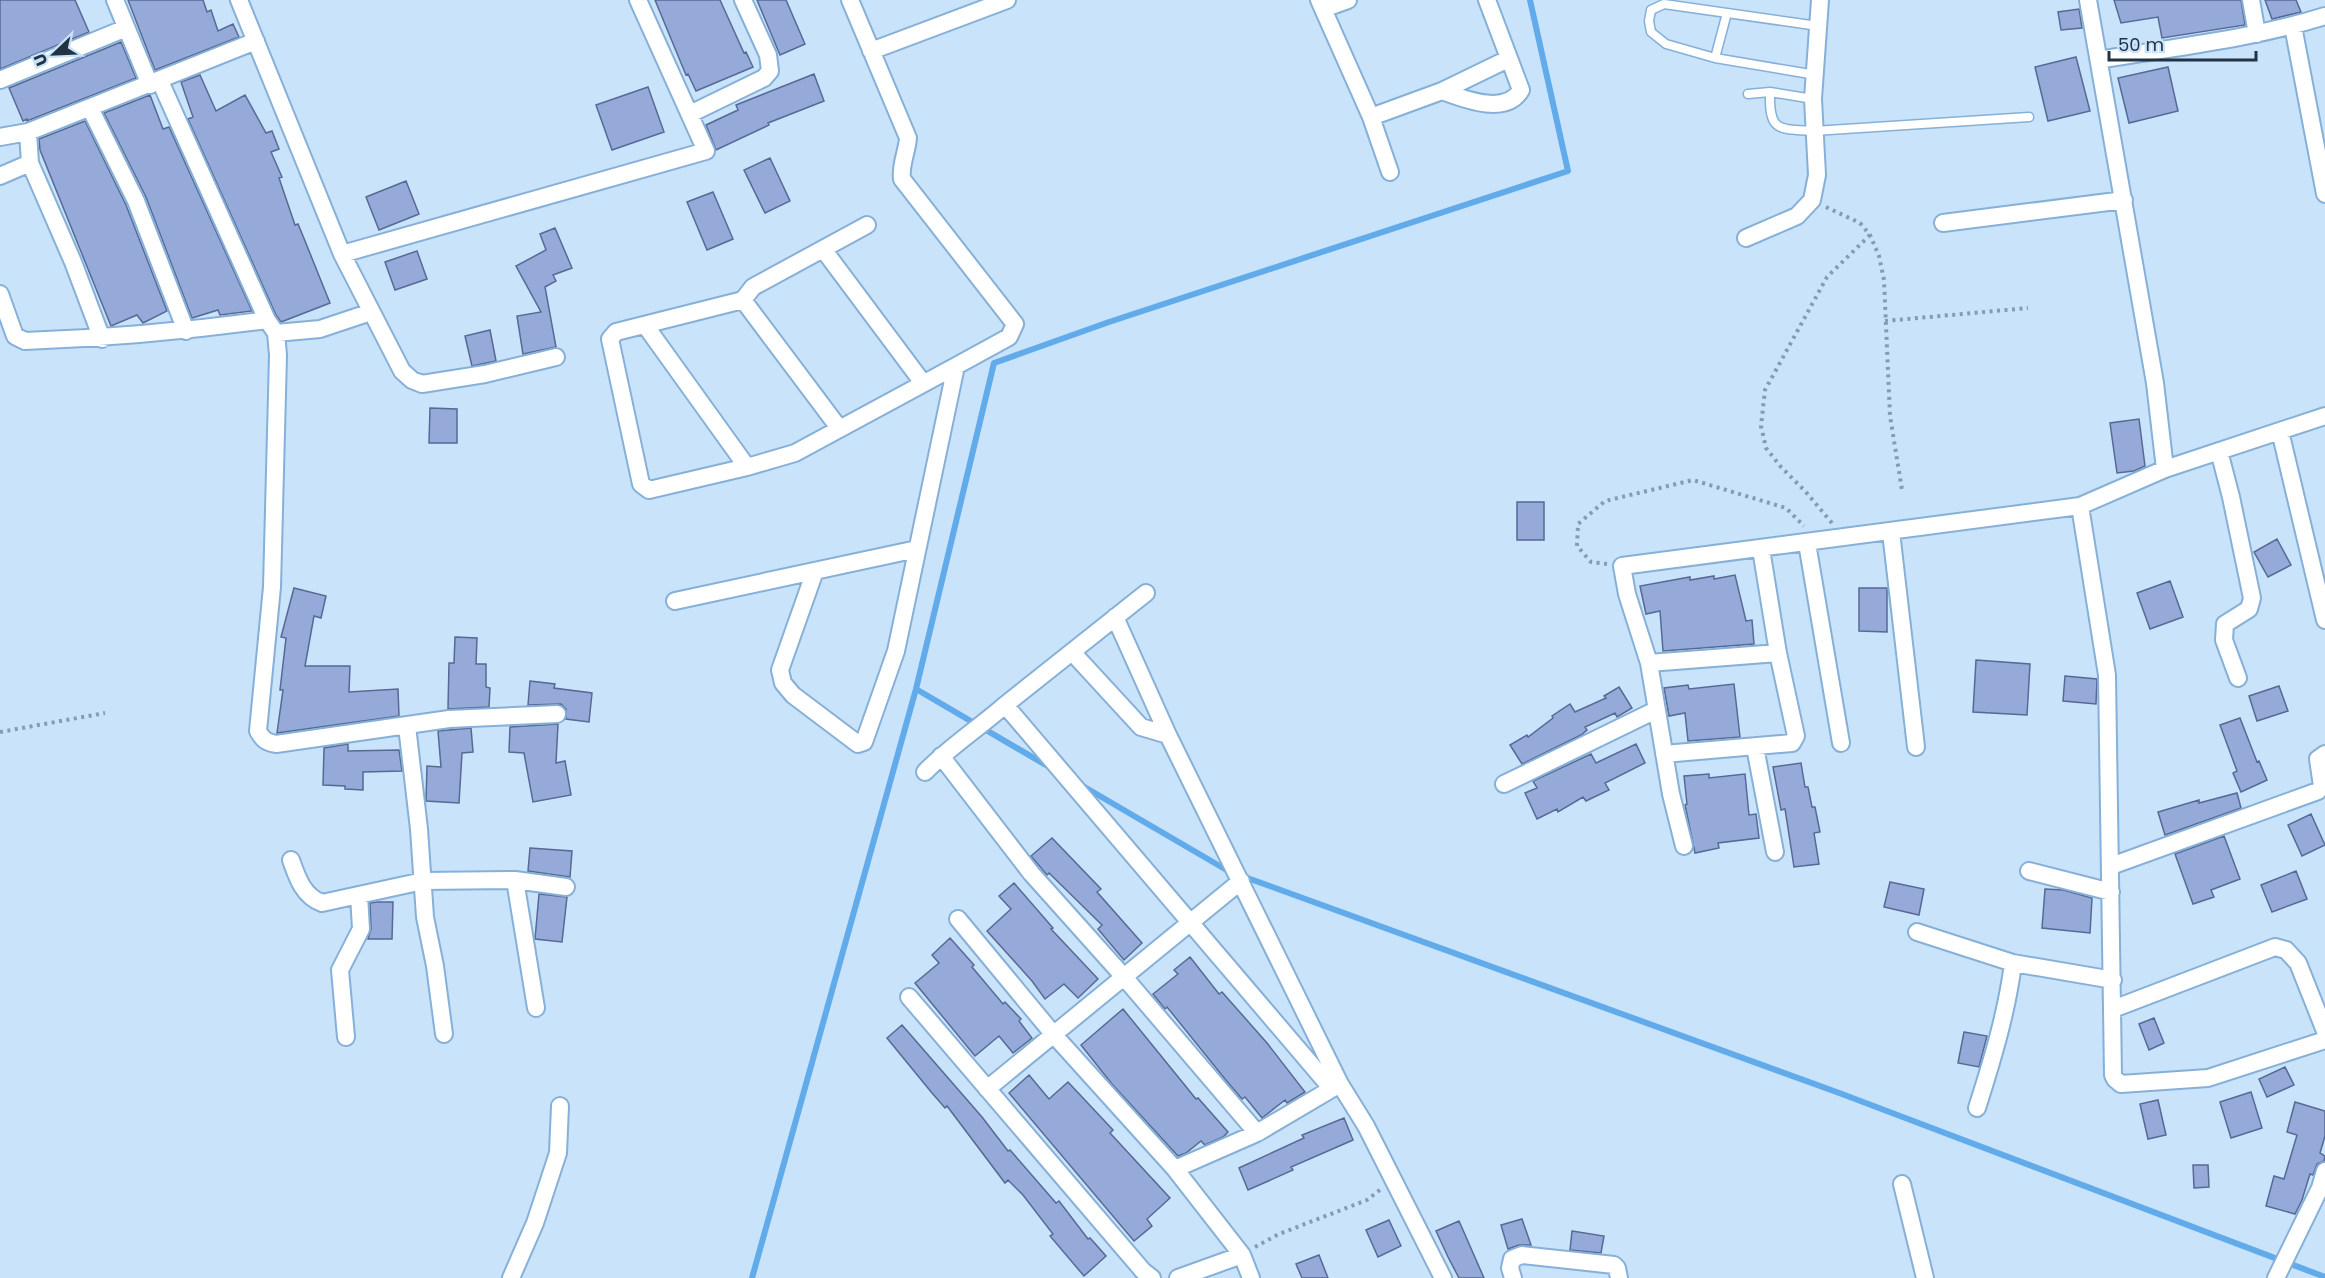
<svg xmlns="http://www.w3.org/2000/svg" width="2325" height="1278" viewBox="0 0 2325 1278" font-family="Poppins,sans-serif">
<style>
.lines{fill:none;stroke-linecap:round;stroke-linejoin:round}
.stream{stroke:#62abea;stroke-width:6}
.building{fill:#95aad9;stroke:#576995;stroke-width:1.5}
.service-casing{stroke:#86b0d7;stroke-width:11}
.minor-casing{stroke:#86b0d7;stroke-width:20}
.path{stroke:#859bb0;stroke-width:4;stroke-dasharray:3 4.5;stroke-linecap:butt}
.service{stroke:#fff;stroke-width:8}
.minor{stroke:#fff;stroke-width:16}
</style>
<rect width="100%" height="100%" fill="#c9e3fb"/>
<g class="lines">
<path class="stream" d="M916,689l135,79
M1081,785l149,87
M1242,876l600,218 483,183
M752,1278l164,-589 78,-326 115,-41 459,-151 -38,-171"/>
</g>
<path class="building" d="M0,0h75l14,32 -89,37z
M128,0h75l4,12 4,-2 7,21 15,-7 6,13 -84,33z
M655,0h65l24,53 2,-1 7,15 -57,24 -8,-17 -2,1z
M757,0h29l19,44 -25,11z
M2114,0h127l4,25 -83,13 -4,-21 -37,6z
M2265,0h31l5,12 -29,7z
M2079,9l3,19 -21,2 -3,-18z
M121,42l15,36 -109,43v-2l-4,2 -14,-33z
M2076,57l14,54 -42,10 -13,-54z
M2168,67l10,44 -49,12 -11,-45z
M814,74l10,27 -56,22 1,2 -53,25 -10,-25 32,-15 -2,-5z
M200,75l16,36 29,-16 21,38 6,-2 7,18 -8,3 11,25 -3,1 16,47 3,-1 5,12 27,67 -49,19 -5,-7 -88,-196 5,-2 -12,-35z
M648,87l16,45 -52,18 -16,-45z
M150,95l13,34 6,-2 83,184 -32,4 -2,-5 -26,8 -46,-121 -42,-84z
M85,121l41,84 41,106 -24,12 -6,-8 -26,11 -71,-176 -1,-11z
M770,158l20,43 -25,12 -21,-43z
M406,181l13,33 -40,16 -13,-33z
M713,192l20,47 -26,11 -20,-48z
M555,228l17,40 -19,7 3,6 -11,6 11,60 -33,7 -6,-38 24,-4 -25,-46 30,-16 -6,-16z
M417,251l10,28 -32,11 -10,-28z
M490,330l6,31 -24,5 -7,-30z
M430,408l27,1v34h-28z
M2139,419l6,47 -11,5 -17,2 -7,-50z
M1517,502h27v38h-27z
M2277,539l14,26 -23,12 -14,-25z
M1735,575l11,46 6,-1 2,24 -91,7 -3,-40 -14,3 -6,-28 50,-9v3l24,-4v3z
M2170,581l13,36 -33,12 -13,-36z
M294,588l32,8 -5,22 -7,-2 -9,50h45l-1,26 49,-3 1,27 -122,17 6,-43h-3l6,-52 -5,-1z
M1859,588h28v44l-28,-1z
M455,637l22,1 -1,26h10v23l4,1 -1,19 -41,2 1,-46h5z
M1976,660l54,4 -3,51 -54,-3z
M2065,676l32,3 -1,25 -33,-3z
M530,681l25,3 -1,4 38,5 -3,29 -23,-3v-10l-5,-5 -33,1z
M1734,684l6,53 -52,4 -3,-28 -16,3 -5,-28 24,-3 1,4z
M2279,686l9,25 -31,10 -8,-25z
M1619,687l13,21 -15,9 -2,-4 -30,14 2,3 -6,5 -59,29 -12,-19 17,-10 1,2 25,-19 -1,-2 18,-12 5,8 31,-14 -2,-2z
M2240,718l17,44 2,-1 8,19 -26,12 -8,-19 4,-2 -17,-46z
M558,724l-2,39 9,-2 6,34 -38,7 -9,-49 -15,-1 1,-25z
M471,728l2,24 -11,1 -3,50 -33,-2 1,-35 14,1 -3,-36z
M348,744v7l51,-1 3,21 -39,1v18l-18,-1v-3l-22,-1 1,-37z
M1636,744l9,19 -40,20 4,7 -23,11 -3,-4 -25,15 -1,-3 -20,10 -12,-26 12,-5 -4,-7 58,-27 5,9z
M1801,763l4,24h3l4,20h3l5,25 -6,1 5,31 -25,3 -9,-58 -4,1 -8,-43z
M1709,774v4l36,-4 4,41 7,-1 3,24 -41,5 1,5 -24,5 -10,-48 2,-1 -3,-28z
M2237,793l4,15 -76,27 -7,-23 41,-12v3z
M2311,814l14,31 -23,11 -14,-31z
M2224,836l16,43 -29,11 3,7 -21,7 -18,-50z
M1052,838l49,51 -4,3 45,51 -18,17 -26,-31 4,-4 -53,-52 -2,2 -16,-19z
M530,848l42,3 -2,26 -42,-6z
M2296,871l11,28 -35,13 -11,-27z
M1890,882l34,7 -5,26 -35,-8z
M1014,883l39,45 -2,1 47,50 -20,19 -14,-14 -19,15 -13,-18 -45,-50 24,-22 -12,-13z
M2045,889l18,1 29,8 -2,35 -48,-5z
M539,894l28,3 -5,45 -27,-3z
M377,902h16l-1,37h-24l3,-10 -1,-26z
M950,938l24,27 -2,2 31,37 2,-2 16,17 -2,2 13,17 -19,15 -14,-17 -24,20 -60,-73 24,-20 -7,-8z
M1190,957l29,37 3,-2 45,51 38,49 -18,11 -2,-3 -23,18 -17,-21 -3,2 -17,-20 -58,-72 -2,2 -12,-15 25,-20 -4,-4z
M1123,1009l73,90 2,-1 30,34 -5,5 -18,8 -4,-4 -15,12 -8,3 -66,-72 -31,-39z
M2154,1018l10,25 -15,7 -10,-26z
M902,1025l80,92 26,34 2,-1 46,53 3,-2 29,38 2,-1 16,18 -22,20 -34,-40 3,-2 -30,-39 -15,-15 -3,3 -58,-77 -2,2 -13,-15 -45,-55z
M1964,1032l23,4 -8,31 -21,-4z
M2285,1067l9,18 -27,12 -8,-18z
M1029,1075l20,24 19,-17 45,48 -3,3 60,65 -23,21 5,7 -18,15 -125,-148z
M2251,1092l11,36 -31,10 -11,-36z
M2158,1100l8,35 -18,4 -8,-35z
M2295,1102l30,9v25l-5,17 5,3 -1,5 -7,3 -4,11 -3,-1 -8,26 -7,14 -29,-8 8,-30 10,3 13,-44 -10,-3z
M1344,1118l9,22 -62,27 2,3 -45,20 -9,-22 65,-30 -2,-3z
M2193,1165h15l1,22 -15,1z
M1522,1219l9,26h-12l-11,4 -7,-24z
M1389,1220l12,26 -23,11 -12,-27z
M1459,1221l25,57h-25l-11,-21 -12,-26z
M1572,1231l32,5 -3,17 -31,-3z
M1319,1255l9,23h-26l-6,-14z"/>
<g class="lines">
<defs>
<path id="service" d="M1715,58l12,-45
M1816,75l-101,-17 -49,-14 -15,-12 -2,-11 2,-11 13,-6 154,22
M1770,92c-1,40 8,37 44,39l215,-14
M1748,94l22,-2 43,7"/>
<path id="minor" d="M115,0l35,85
M239,0l103,254 60,117 10,9 10,4 63,-10 71,-17
M1319,0l52,117 19,55
M2088,0l67,383 10,86
M2251,0l6,34
M1323,9l25,-9
M2293,26l32,168
M871,51l136,-51
M2099,60c76,-13 153,-21 226,-44
M0,80l126,-52
M160,81l107,239 9,13 44,-4 51,-17
M1442,91c22,8 64,25 79,-1l-34,-90
M90,108l46,93 50,130
M690,114l74,-36 6,-7 -2,-16 -25,-55
M1371,117l71,-26 66,-32
M0,137l28,-5
M0,176l30,-13
M1943,223l181,-23
M867,225l-114,62 -10,13 -127,32 -6,7 31,145 8,6 98,-23 48,-14 161,-87
M1746,238l51,-22 15,-16 5,-25 -4,-76 7,-99
M823,249l100,134
M342,254l364,-103 -68,-151
M0,294l15,42 10,5c81,-3 161,-10 242,-21
M743,300l96,128
M645,325l102,142
M276,333l2,22 -6,232 -14,144c5,9 8,11 18,13l173,-25 108,-5
M102,339l-29,-77 -43,-99 -2,-31 228,-91
M2280,431l45,189
M2219,451l12,46 21,101 -3,11 -24,15 -1,16 14,38
M2080,506l27,169 6,400 2,4 6,5 87,-6 117,-38
M1891,532l25,215
M1807,543l34,200
M815,571l-35,99 3,13 10,12 65,49 6,-2 32,-91 60,-285 53,-29 6,-13 -113,-145c-2,-14 5,-27 6,-41l-58,-138
M675,601l242,-52
M1115,617l53,118 172,349
M1072,652l69,75 27,8
M1649,663l129,-10
M1005,705l327,384
M407,726l12,103 6,88 10,49 9,68
M1755,747l20,105
M1664,754l128,-11 4,-7 -18,-83 -17,-104
M941,756l90,117 93,104 133,156
M925,772c24,-25 54,-44 80,-67l141,-112
M1504,784l152,-74
M1684,846l-13,-52 -22,-131 -22,-69 -5,-28 458,-60 85,-37 160,-53
M291,860c6,17 12,36 31,43l101,-22 92,-1 51,7
M2111,866l207,-75 4,-5 -4,-27 7,-5
M2029,871l82,21
M515,880l21,128
M958,919l96,116 121,134 67,86 9,23
M1917,932l96,31 100,17
M909,997l234,274 9,7
M2113,1009l162,-62 11,3 12,13 27,68
M346,1037l-6,-67 21,-41 -2,-34
M987,1089l254,-208
M1977,1108c15,-47 30,-96 36,-145
M1175,1169l82,-36 83,-49 26,42 77,152
M1902,1184l23,94
M511,1278l24,-55 23,-70 2,-47
M1178,1278l64,-23
M1513,1278l-3,-10 2,-9 10,-4 92,10 3,3 2,10
M2276,1278l44,-90 5,-17"/>
</defs>
<use href="#service" class="service-casing"/>
<use href="#minor" class="minor-casing"/>
<path class="path" d="M1826,207l34,16 10,12 9,21 5,24 6,136 12,74
M1885,321l143,-13
M1832,523l-27,-32 -24,-24 -15,-19 -5,-22 4,-36 62,-113 43,-42
M1607,564l-16,-2 -14,-16 1,-22 27,-23 88,-21 93,28 18,18
M0,732l105,-19
M1255,1247l24,-13 88,-34 14,-11"/>
<use href="#service" class="service"/>
<use href="#minor" class="minor"/>
</g>
<g transform="translate(54 54) rotate(247)" stroke="#c9e3fb" stroke-width="4.5" paint-order="stroke">
<path d="M0-4.5L10 22L0 15L-10 22Z" fill="#223343"/>
<text y="-9" font-size="16" font-weight="bold" text-anchor="middle" fill="#223343">U</text>
</g>
<path d="M2109 51v9h147v-9" fill="none" stroke="#223343" stroke-width="3"/>
<text x="2118" y="51" font-size="18" fill="#223343" stroke="#c9e3fb" stroke-width="4.5" paint-order="stroke">50 m</text>
</svg>
